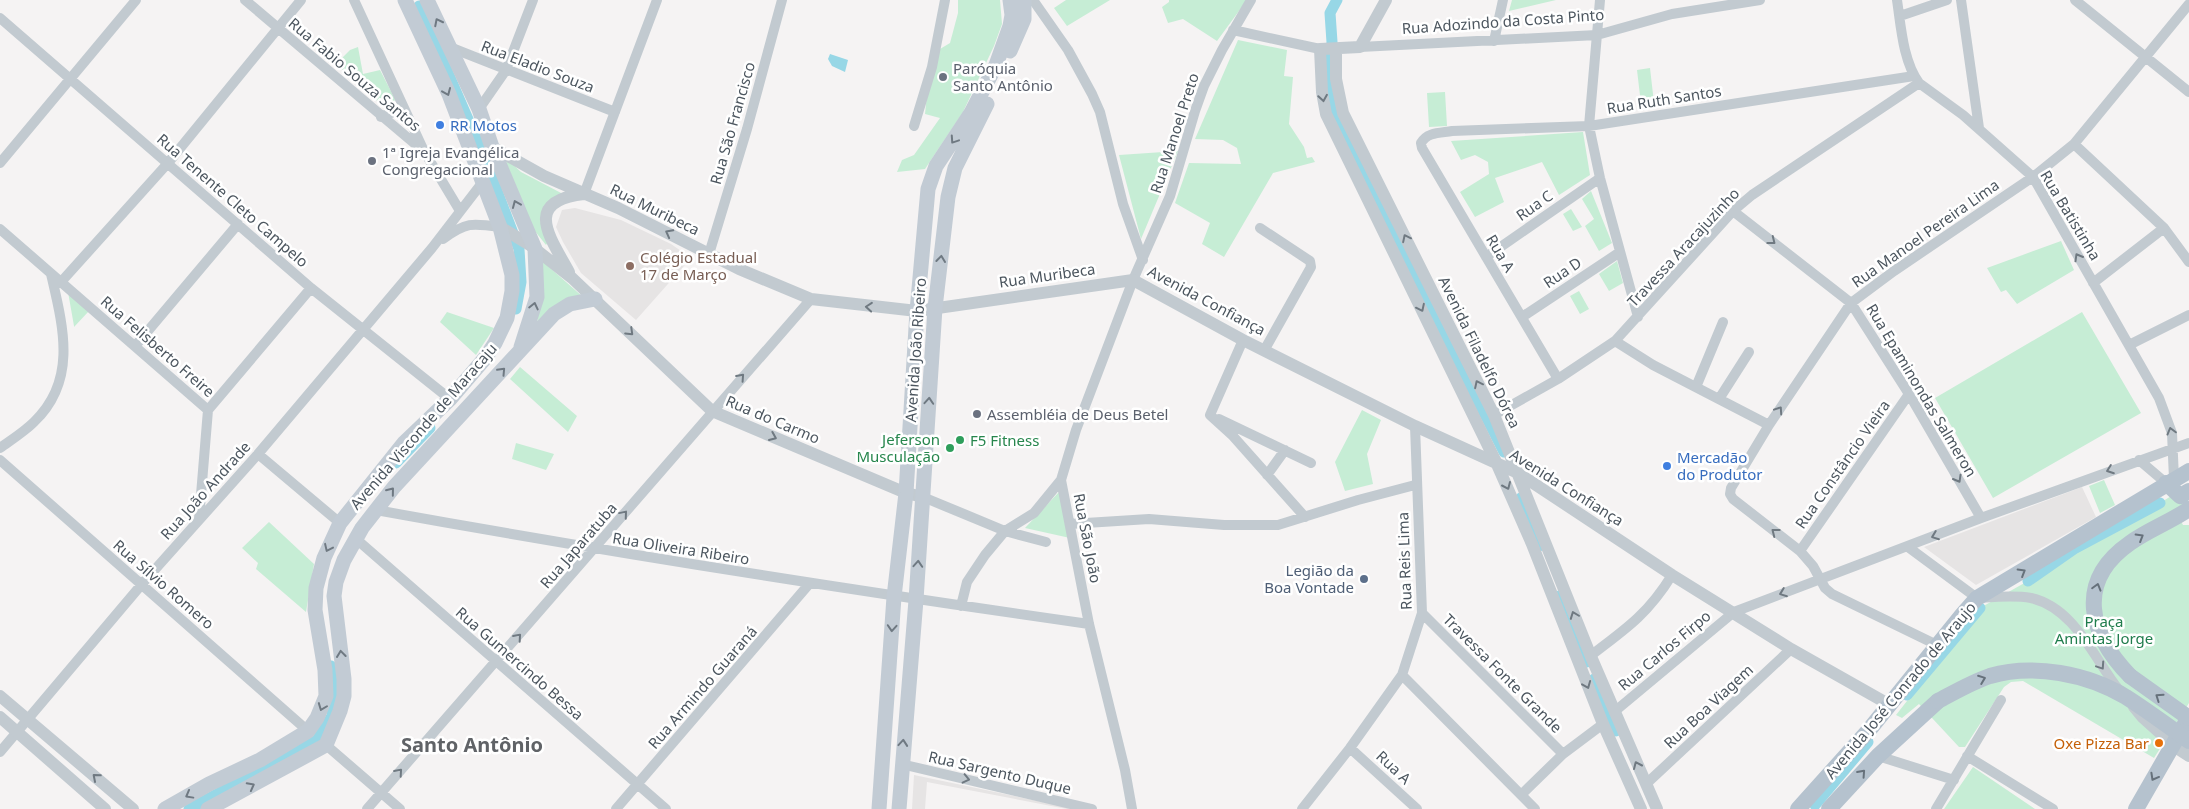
<svg xmlns="http://www.w3.org/2000/svg" width="2189" height="809" viewBox="0 0 2189 809" font-family="'Noto Sans',sans-serif">
<style>
.education{fill:#e6e4e4}
.green{fill:#c6edd5}
.water{fill:#97d7e6}
.lines{fill:none;stroke-linecap:round;stroke-linejoin:round}
.canal{stroke:#97d7e6;stroke-width:11}
.minor{stroke:#c2cad0;stroke-width:10}
.tertiary{stroke:#c2cad0;stroke-width:12}
.secondary{stroke:#c2cbd4;stroke-width:15}
.primary{stroke:#b5c2ce;stroke-width:16}
.primary-bridge{stroke:#b5c2ce;stroke-width:16}
.oneway{stroke:#6f7982}
.oneway2{stroke:#6f7981}
.oneway3{stroke:#66717b}
.worship-dot{fill:#6b7280;stroke:#fff;stroke-width:2}
.shop-dot{fill:#3f7fe0;stroke:#fff;stroke-width:2}
.education-dot{fill:#8d6e63;stroke:#fff;stroke-width:2}
.leisure-dot{fill:#2e9e5b;stroke:#fff;stroke-width:2}
.service-dot{fill:#5c6f8a;stroke:#fff;stroke-width:2}
.food-dot{fill:#e8710a;stroke:#fff;stroke-width:2}
.labels{text-anchor:middle;dominant-baseline:central;stroke-width:5;stroke-linejoin:round;paint-order:stroke}
.street-label{font-size:15px;fill:#4c565f;stroke:#fff}
.worship-label{font-size:15px;fill:#5b616d;stroke:#fff;text-anchor:start}
.shop-label{font-size:15px;fill:#366cbe;stroke:#fff;text-anchor:start}
.education-label{font-size:15px;fill:#785e54;stroke:#fff;text-anchor:start}
.leisure-label{font-size:15px;fill:#27864d;stroke:#fff;text-anchor:end}
.service-label{font-size:15px;fill:#4e5e75;stroke:#fff;text-anchor:end}
.park-label{font-size:15px;fill:#207d4d;stroke:#fff}
.food-label{font-size:15px;fill:#c56008;stroke:#fff;text-anchor:end}
.district-label{font-size:20px;font-weight:bold;fill:#606367;stroke:#fff}
</style>
<rect width="100%" height="100%" fill="#f5f3f3"/>
<path class="education" d="M575,208l46,12 50,24 20,14 -55,62 -55,-47 -18,-31 -7,-15 6,-17z
M2082,487l14,30 -120,68 -52,-38z
M914,775l162,34h-9l-140,-27 -2,27h-13z"/>
<path class="green" d="M958,0h42l2,24 -8,22 -31,66 -38,57 -28,3 5,-12 12,-5 26,-37 -15,-4 2,-20 13,-45 10,-6 8,-30z
M1066,0h44l-43,26 -13,-18z
M1169,0h78l-30,41 -34,-22 -15,4 -6,-16 7,-5z
M1512,0h44l-47,11z
M1238,40l49,10 -3,26 9,1 -4,47 15,23 3,11 5,-1 3,5 -42,11 -49,84 -22,-13 8,-21 -35,-20 14,-40 52,1 -4,-16 -14,-8 -28,-1z
M358,47l5,27 17,-4 15,29 -1,3 -10,5 -48,-43 14,-14z
M1650,68l4,35 -13,1 -4,-34z
M1445,92l2,34 -18,1 -2,-34z
M1583,132l7,43 -31,20 -17,-33 -47,16 9,24 -29,15 -15,-25 29,-18 -1,-12 -13,-7 -14,5 -10,-19z
M1178,151l-37,88 -22,-84z
M503,155l18,17 42,22 -10,5 -5,43 -2,3 -12,-15z
M1591,191l21,52 -13,8 -14,-25 9,-7 -12,-20z
M1571,209l11,18 -9,4 -10,-17z
M2061,241l13,29 -57,34 -11,-14 -5,2 -14,-24z
M540,259l43,38 -46,26 3,-19z
M1617,261l6,22 -14,8 -10,-17z
M1579,291l10,18 -9,5 -10,-18z
M68,292l21,19 -15,16v-1z
M447,312l47,16 -18,27 -36,-33z
M2082,312l59,101 -148,85 -58,-100z
M520,367l57,49 -9,16 -58,-53z
M1362,410l19,10 -14,34 6,30 -28,7 -10,-29z
M516,443l38,11 -8,16 -34,-11z
M2104,480l11,25 -15,8 -11,-27z
M2184,488l5,15 -13,9 7,13h6v178l-35,55 -131,-77 -12,1 -7,5 -39,60h-6l-40,-43 -17,14 -6,-3 84,-107 48,-27 46,-32 86,-46z
M1059,492l11,46 -45,-10z
M269,522l45,42 -8,48 -50,-43 2,-6 -16,-15z
M1973,767l62,42h-91z"/>
<path class="water" d="M830,54l18,6 -3,12 -13,-6 -4,-7z"/>
<g class="lines">
<path class="canal" d="M1337,0l-7,13 2,29 -3,28 3,42 172,340
M419,6l64,148 36,95 2,33 -5,27
M396,463l34,-35
M1521,498l18,48
M2028,581l46,-32 86,-46
M1559,596l28,66
M1594,679l22,52
M1907,695l73,-87
M1815,805l53,-63
M189,809l128,-69 15,-24 1,-32 -2,-18"/>
<path class="minor" d="M245,0l176,149
M354,0l70,151 36,60
M1033,0l35,50 24,44 8,18 23,92 20,56
M1600,0l-11,126 11,52 38,139
M1897,0c4,27 6,61 22,83l44,32 70,62 126,221 13,35 2,46
M1961,0l18,128
M2075,0l114,92
M1900,16l47,-16
M0,18l311,270 139,111
M1233,30l87,19
M1494,41l9,-41
M1360,47l237,-12 75,-21 88,-14
M452,48l163,64
M479,109l27,-39 27,-70
M381,117l22,-9
M914,126l18,-59 13,-67
M2074,144l90,84 25,34
M0,163l136,-163
M584,194l73,-194
M1733,211l118,92 58,91 72,124
M1260,228l50,33 1,6 -46,82
M0,229l208,181
M443,239c23,-17 29,-16 57,-12
M709,254l38,-125 35,-129
M1486,257l114,-79
M61,282l107,-119 133,-163
M2093,283l71,-55
M1522,317l98,-65
M1243,340l-33,75 22,20 73,82
M1615,341l38,24 116,60
M136,345l102,-121
M2129,345l60,-30
M1558,379l-136,-231 -1,-5c6,-11 19,-10 31,-12l137,-5 325,-50
M1696,387l27,-65
M1719,399l30,-47
M208,410l103,-122
M1494,415l64,-36 57,-38 118,-130 19,-16 167,-112
M1219,419l92,44
M0,448c11,-8 24,-16 34,-26 44,-42 29,-96 17,-148
M258,454l82,69
M0,460l308,271
M2139,460l27,23
M1267,475l18,-25
M923,497l82,34 41,11
M376,510c237,43 474,80 713,114
M199,519l9,-109
M1070,524l79,-5 75,6h54l80,-25 57,-15
M355,538l311,271
M1908,547l69,51c18,-1 36,-3 54,0 44,10 63,61 88,92
M1800,551l109,-157
M961,606l6,-24 18,-27 20,-24 29,-18 27,-33
M1422,613l141,141
M1937,645l-105,-51 -7,-6 -12,-22 -13,-15 -67,-52 -3,-5 1,-6 38,-63 82,-122 43,-32 139,-94 41,-33 115,-140
M1590,656c36,-27 58,-42 82,-81
M1402,675l133,134
M2133,707l9,11 30,27
M1614,712l120,-100 247,-94 208,-75
M326,745l74,64
M1350,748l67,61
M0,752l142,-168 116,-130 174,-206 50,-65
M1878,756l76,24
M1967,756l86,53
M901,764l191,45
M1646,784l145,-135
M1522,794l41,-40 40,-30
M367,809l444,-510
M616,809l194,-226
M1132,809l-7,-39 -36,-146 -28,-144 15,-50 57,-150 37,-84 25,-85 9,-25 18,-36 29,-50
M1302,809l48,-61 52,-73 20,-62 -7,-187
M1936,809l65,-109"/>
<path class="tertiary" d="M1386,0l-26,47 -40,2 2,43 4,22 170,348 36,82 71,180 38,85
M1336,49v30l7,34 151,302 98,244 65,150
M492,147l52,29 74,32 121,61 72,30 106,12 216,-31 110,60 172,86 103,47 154,102 119,74 99,56
M500,227l30,18 42,33 140,133 194,82 17,4
M569,272c-19,-35 -47,-71 15,-78
M0,696l133,113
M0,717l105,92
M2172,745l17,11"/>
<path class="secondary" d="M427,0l52,109 13,38 43,102 2,48 -16,50
M1010,51l14,-32v-19
M165,809l44,-25 51,-24 48,-29 9,-13 9,-22 -1,-26 -10,-60 1,-22 8,-30 16,-35 64,-80 46,-44 36,-42 9,-14 12,-25 5,-27v-16l-12,-48 -51,-133 -44,-94
M208,809l118,-64 14,-34 4,-15v-17l-10,-83 2,-14 8,-22 18,-32 32,-41 160,-173 16,-10 25,-5
M879,809l15,-212 12,-104 11,-182 11,-122 8,-23 35,-53 25,-48 14,-39 2,-11 -2,-15
M899,809l17,-209 19,-292 13,-111 7,-29 32,-64"/>
<path class="primary" d="M2166,483l14,13 9,-5
M2130,676c-40,-41 -56,-94 0,-133 18,-13 40,-21 59,-34
M1798,809l71,-79 93,-115 15,-17 212,-127
M1829,809l49,-53 60,-55
M2136,809l53,-92"/>
<path class="primary-bridge" d="M2130,676l59,42
M1938,701c17,-9 34,-19 52,-25 43,-13 98,-2 136,21 22,14 42,29 63,44"/>
</g>
<defs><path id="oneway-chevron" d="M-2-3.5L2.5 0L-2 3.5" fill="none" stroke-width="1.6" stroke-linecap="round" stroke-linejoin="round" transform="scale(1.25)"/></defs>
<g class="oneway">
<use href="#oneway-chevron" transform="translate(438 22) rotate(-117)"/>
<use href="#oneway-chevron" transform="translate(447 92) rotate(67)"/>
<use href="#oneway-chevron" transform="translate(954 140) rotate(124)"/>
<use href="#oneway-chevron" transform="translate(516 204) rotate(-113)"/>
<use href="#oneway-chevron" transform="translate(941 259) rotate(-83)"/>
<use href="#oneway-chevron" transform="translate(534 306) rotate(-77)"/>
<use href="#oneway-chevron" transform="translate(502 371) rotate(-47)"/>
<use href="#oneway-chevron" transform="translate(929 401) rotate(-86)"/>
<use href="#oneway-chevron" transform="translate(391 491) rotate(-51)"/>
<use href="#oneway-chevron" transform="translate(328 548) rotate(115)"/>
<use href="#oneway-chevron" transform="translate(918 564) rotate(-86)"/>
<use href="#oneway-chevron" transform="translate(892 628) rotate(94)"/>
<use href="#oneway-chevron" transform="translate(341 654) rotate(-97)"/>
<use href="#oneway-chevron" transform="translate(322 707) rotate(111)"/>
<use href="#oneway-chevron" transform="translate(903 743) rotate(-85)"/>
<use href="#oneway-chevron" transform="translate(251 786) rotate(-28)"/>
<use href="#oneway-chevron" transform="translate(189 795) rotate(151)"/>
</g>
<g class="oneway2">
<use href="#oneway-chevron" transform="translate(1323 98) rotate(81)"/>
<use href="#oneway-chevron" transform="translate(669 233) rotate(-152)"/>
<use href="#oneway-chevron" transform="translate(1406 238) rotate(-116)"/>
<use href="#oneway-chevron" transform="translate(1772 241) rotate(38)"/>
<use href="#oneway-chevron" transform="translate(2078 257) rotate(-120)"/>
<use href="#oneway-chevron" transform="translate(869 307) rotate(-175)"/>
<use href="#oneway-chevron" transform="translate(1421 308) rotate(64)"/>
<use href="#oneway-chevron" transform="translate(630 332) rotate(44)"/>
<use href="#oneway-chevron" transform="translate(741 377) rotate(-48)"/>
<use href="#oneway-chevron" transform="translate(1478 384) rotate(-116)"/>
<use href="#oneway-chevron" transform="translate(1779 410) rotate(-56)"/>
<use href="#oneway-chevron" transform="translate(2171 431) rotate(-105)"/>
<use href="#oneway-chevron" transform="translate(773 437) rotate(23)"/>
<use href="#oneway-chevron" transform="translate(2110 470) rotate(160)"/>
<use href="#oneway-chevron" transform="translate(1958 479) rotate(60)"/>
<use href="#oneway-chevron" transform="translate(1507 486) rotate(66)"/>
<use href="#oneway-chevron" transform="translate(624 514) rotate(-50)"/>
<use href="#oneway-chevron" transform="translate(1775 532) rotate(-142)"/>
<use href="#oneway-chevron" transform="translate(1935 536) rotate(159)"/>
<use href="#oneway-chevron" transform="translate(1783 593) rotate(159)"/>
<use href="#oneway-chevron" transform="translate(1574 615) rotate(-111)"/>
<use href="#oneway-chevron" transform="translate(518 637) rotate(-49)"/>
<use href="#oneway-chevron" transform="translate(2101 666) rotate(56)"/>
<use href="#oneway-chevron" transform="translate(1587 685) rotate(68)"/>
<use href="#oneway-chevron" transform="translate(1637 765) rotate(-114)"/>
<use href="#oneway-chevron" transform="translate(399 772) rotate(-49)"/>
<use href="#oneway-chevron" transform="translate(96 777) rotate(-139)"/>
<use href="#oneway-chevron" transform="translate(966 779) rotate(13)"/>
</g>
<g class="oneway3">
<use href="#oneway-chevron" transform="translate(2140 537) rotate(-31)"/>
<use href="#oneway-chevron" transform="translate(2022 572) rotate(-31)"/>
<use href="#oneway-chevron" transform="translate(2097 587) rotate(-74)"/>
<use href="#oneway-chevron" transform="translate(1982 679) rotate(-21)"/>
<use href="#oneway-chevron" transform="translate(2159 697) rotate(-145)"/>
<use href="#oneway-chevron" transform="translate(1862 773) rotate(-48)"/>
<use href="#oneway-chevron" transform="translate(2154 777) rotate(119)"/>
</g>
<g class="worship-dot">
<circle cx="943" cy="77" r="5"/>
<circle cx="372" cy="161" r="5"/>
<circle cx="977" cy="414" r="5"/>
</g>
<g class="shop-dot">
<circle cx="440" cy="125" r="5"/>
<circle cx="1667" cy="466" r="5"/>
</g>
<circle class="education-dot" cx="630" cy="266" r="5"/>
<g class="leisure-dot">
<circle cx="960" cy="440" r="5"/>
<circle cx="950" cy="448" r="5"/>
</g>
<circle class="service-dot" cx="1364" cy="579" r="5"/>
<circle class="food-dot" cx="2159" cy="743" r="5"/>
<g class="labels">
<g class="street-label">
<text transform="translate(1503 21) rotate(-4)">Rua Adozindo da Costa Pinto</text>
<text transform="translate(538 66) rotate(21)">Rua Eladio Souza</text>
<text transform="translate(355 74) rotate(40)">Rua Fabio Souza Santos</text>
<text transform="translate(1664 99) rotate(-9)">Rua Ruth Santos</text>
<text transform="translate(732 123) rotate(-74)">Rua São Francisco</text>
<text transform="translate(1174 133) rotate(-72)">Rua Manoel Preto</text>
<text transform="translate(233 200) rotate(41)">Rua Tenente Cleto Campelo</text>
<text transform="translate(1534 205) rotate(-35)">Rua C</text>
<text transform="translate(655 209) rotate(26)">Rua Muribeca</text>
<text transform="translate(2071 215) rotate(59)">Rua Batistinha</text>
<text transform="translate(1925 233) rotate(-35)">Rua Manoel Pereira Lima</text>
<text transform="translate(1683 247) rotate(-47)">Travessa Aracajuzinho</text>
<text transform="translate(1501 253) rotate(59)">Rua A</text>
<text transform="translate(1562 272) rotate(-34)">Rua D</text>
<text transform="translate(1047 275) rotate(-8)">Rua Muribeca</text>
<text transform="translate(1207 300) rotate(28)">Avenida Confiança</text>
<text transform="translate(158 346) rotate(41)">Rua Felisberto Freire</text>
<text transform="translate(915 350) rotate(-86)">Avenida João Ribeiro</text>
<text transform="translate(1480 352) rotate(64)">Avenida Filadelfo Dórea</text>
<text transform="translate(1922 390) rotate(59)">Rua Epaminondas Salmeron</text>
<text transform="translate(773 419) rotate(23)">Rua do Carmo</text>
<text transform="translate(423 426) rotate(-49)">Avenida Visconde de Maracaju</text>
<text transform="translate(1842 464) rotate(-55)">Rua Constâncio Vieira</text>
<text transform="translate(1567 487) rotate(32)">Avenida Confiança</text>
<text transform="translate(205 490) rotate(-48)">Rua João Andrade</text>
<text transform="translate(1088 538) rotate(79)">Rua São João</text>
<text transform="translate(578 545) rotate(-49)">Rua Japaratuba</text>
<text transform="translate(681 548) rotate(9)">Rua Oliveira Ribeiro</text>
<text transform="translate(1404 561) rotate(-92)">Rua Reis Lima</text>
<text transform="translate(164 584) rotate(41)">Rua Sílvio Romero</text>
<text transform="translate(1664 650) rotate(-40)">Rua Carlos Firpo</text>
<text transform="translate(520 663) rotate(41)">Rua Gumercindo Bessa</text>
<text transform="translate(1503 673) rotate(45)">Travessa Fonte Grande</text>
<text transform="translate(702 687) rotate(-49)">Rua Armindo Guaraná</text>
<text transform="translate(1900 690) rotate(-50)">Avenida José Conrado de Araujo</text>
<text transform="translate(1708 706) rotate(-43)">Rua Boa Viagem</text>
<text transform="translate(1394 767) rotate(43)">Rua A</text>
<text transform="translate(1000 772) rotate(13)">Rua Sargento Duque</text>
</g>
<g class="worship-label">
<text x="953" y="68">Paróquia<tspan x="953" dy="17">Santo Antônio</tspan></text>
<text x="382" y="152">1ª Igreja Evangélica<tspan x="382" dy="17">Congregacional</tspan></text>
<text x="987" y="414">Assembléia de Deus Betel</text>
</g>
<g class="shop-label">
<text x="450" y="125">RR Motos</text>
<text x="1677" y="457">Mercadão<tspan x="1677" dy="17">do Produtor</tspan></text>
</g>
<g class="education-label">
<text x="640" y="257">Colégio Estadual<tspan x="640" dy="17">17 de Março</tspan></text>
</g>
<g class="leisure-label">
<text x="940" y="439">Jeferson<tspan x="940" dy="17">Musculação</tspan></text>
<text x="970" y="440" text-anchor="start">F5 Fitness</text>
</g>
<g class="service-label">
<text x="1354" y="570">Legião da<tspan x="1354" dy="17">Boa Vontade</tspan></text>
</g>
<g class="park-label">
<text x="2104" y="621">Praça<tspan x="2104" dy="17">Amintas Jorge</tspan></text>
</g>
<g class="food-label">
<text x="2149" y="743">Oxe Pizza Bar</text>
</g>
<g class="district-label">
<text x="472" y="744">Santo Antônio</text>
</g>
</g>
</svg>
